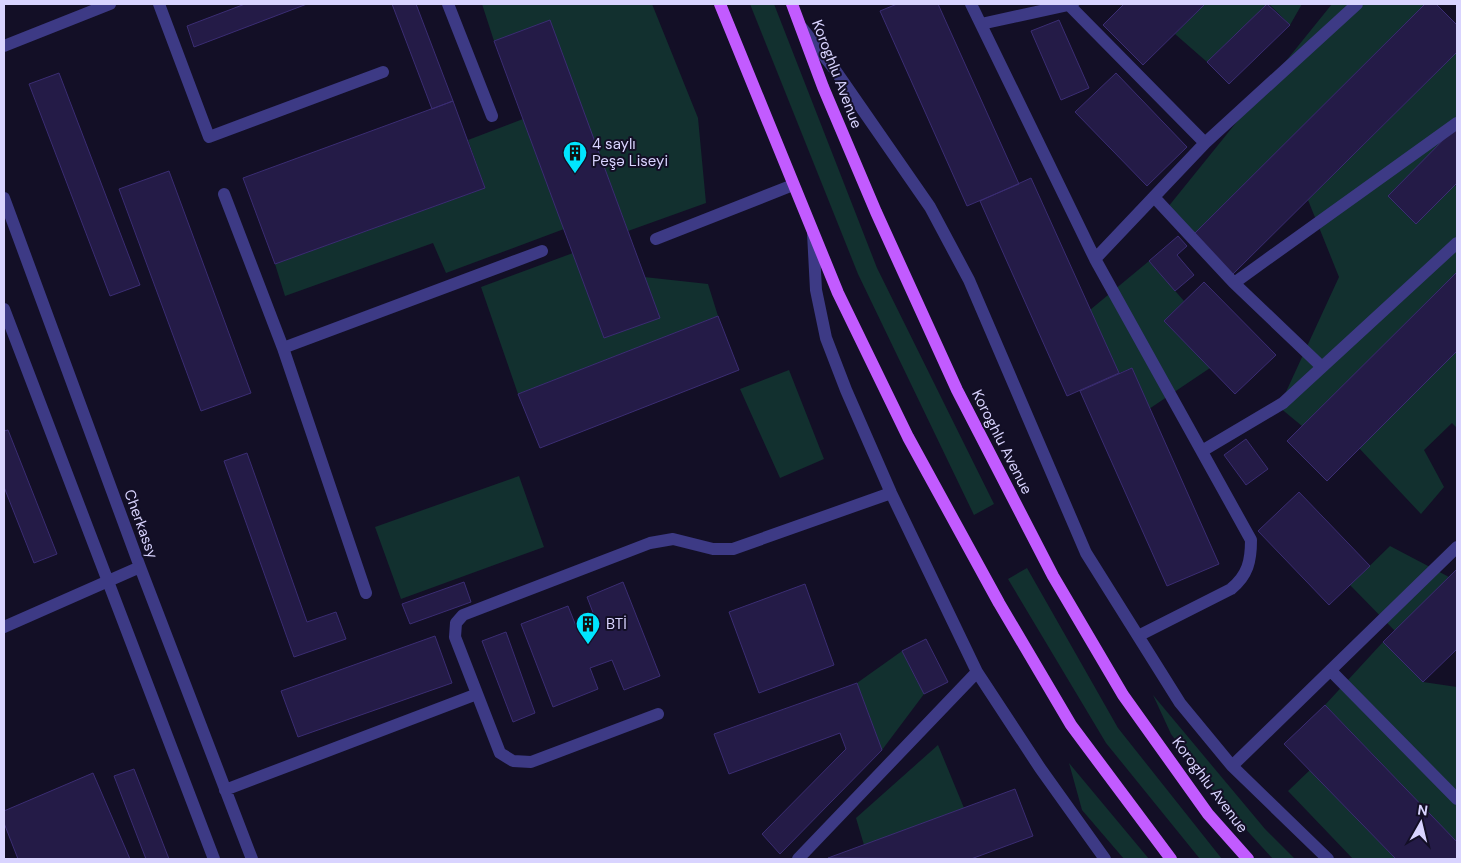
<svg xmlns="http://www.w3.org/2000/svg" width="1461" height="863" viewBox="0 0 1461 863" font-family="'DM Sans',sans-serif">
<style>
.green{fill:#12302f}
.building{fill:#241b47;stroke:#3b2d73}
.lines{fill:none;stroke-linecap:round;stroke-linejoin:round}
.minor{stroke:#3d3a85;stroke-width:12}
.major{stroke:#c25bff;stroke-width:12}
.labels{text-anchor:middle;dominant-baseline:central;stroke-width:4;stroke-linejoin:round;paint-order:stroke}
.street-label{font-size:15px;fill:#d9d4ff;stroke:#130f26}
.poi-label{font-size:15px;fill:#d9d4ff;stroke:#130f26;text-anchor:start}
</style>
<rect width="100%" height="100%" fill="#130f26"/>
<path class="green" d="M482,4h170l46,114 8,85 -78,28 -79,-210 -55,20z
M750,4h24l103,264 117,236 -20,11 -116,-241z
M1205,4h62l-60,58 -32,-28z
M1269,4h33l-12,21z
M1332,4h93l-232,231 -25,-28z
M1457,52v74l-69,70 28,28 39,-39 2,3v84l-155,154 -23,-19 60,-130 -31,-77z
M523,119l41,110 -118,44 -13,-30 -148,53 -10,-32 210,-76 -17,-48z
M573,253l31,85 55,-20 -15,-41 64,7 10,32 -200,78 -37,-107z
M1149,261l35,40 -20,20 46,47 -61,41 -17,-41 -13,5 -29,-63z
M1457,351v77l-5,-5 -28,27 20,37 -23,27 -62,-66z
M789,370l35,89 -44,19 -40,-89z
M519,476l25,71 -143,52 -26,-72z
M1390,546l59,31 -54,54 -45,-46z
M1027,568l91,160 104,131h-22l-94,-116 -98,-164z
M1383,642l40,40 34,5v155l-132,-137z
M902,651l22,43 -42,56 -25,-67z
M1153,695l112,134 30,30h-22l-51,-56 -51,-69z
M938,745l26,63 -100,37 -8,-27z
M1069,763l80,96h-25l-42,-49z
M1310,770l86,89h-43l-65,-68z"/>
<path class="building" d="M245,4h62l-113,43 -7,-21z
M392,4h24l37,97 -21,8z
M897,4h41l81,180 -52,22 -87,-195z
M1124,4h81l-62,61 -40,-40z
M1267,4l23,21 -61,59 -22,-22z
M1425,4h11l21,21v27l-224,222 -40,-39z
M550,20l110,298 -56,20 -110,-297z
M1059,20l30,68 -28,12 -30,-69z
M59,73l81,212 -30,11 -81,-212z
M1116,73l71,74 -40,39 -72,-74z
M453,101l32,87 -210,76 -32,-86z
M1454,129l3,3v51l-41,41 -28,-28z
M169,171l82,222 -50,18 -82,-222z
M1031,178l88,195 -52,23 -87,-195z
M1178,236l9,10 -10,9 17,20 -19,16 -26,-30z
M1457,272v79l-130,130 -40,-40z
M1204,282l72,73 -41,39 -71,-73z
M718,316l21,54 -199,78 -22,-54z
M1132,368l87,196 -52,22 -87,-195z
M8,430l49,124 -23,9 -30,-76v-56z
M1246,439l22,30 -22,16 -22,-30z
M247,453l60,169 29,-10 10,27 -52,18 -70,-196z
M1299,492l71,74 -41,39 -71,-74z
M1457,569v80l-34,33 -40,-40z
M464,582l7,20 -61,22 -8,-20z
M623,582l37,94 -36,14 -12,-30 -22,8 8,21 -45,18 -32,-83 47,-18 10,25 19,-8 -10,-26z
M805,584l29,81 -75,28 -30,-81z
M506,632l29,81 -22,9 -31,-81z
M435,636l17,47 -154,54 -17,-46z
M926,639l22,43 -24,12 -22,-43z
M857,683l25,67 -102,104 -18,-20 84,-85 -6,-16 -111,41 -15,-40z
M1325,705l132,137v17h-61l-112,-115z
M134,769l35,90h-23l-32,-83z
M93,773l37,86h-112l-14,-36v-12z
M1015,789l18,47 -62,23 -143,-1z"/>
<g class="lines">
<path class="minor" d="M159,4l50,133 174,-65
M448,4l44,112
M971,4l124,255 110,-116 152,-139
M1068,4l137,139
M981,24l92,-20
M802,28l33,42 95,137 39,73 117,273 94,150 52,63 96,93
M4,46l106,-42
M224,194l59,154 83,245
M1154,197l80,86 223,-160
M4,198l136,369 112,292
M813,233l3,57 10,48 20,52 45,103 86,179 63,96 65,91
M656,239l137,-54
M1095,259l156,281c0,21 -3,35 -20,49l-93,47
M1234,283l88,84
M4,309l210,550
M283,348l259,-97
M1202,451l81,-48 174,-160
M4,627l136,-60
M1331,671l126,128
M658,714l-127,48 -18,-1 -13,-8 -45,-116 1,-14 7,-8 187,-72 23,-4 40,10h20l158,-56
M1232,766l225,-219
M225,790l252,-96
M798,859l179,-187"/>
<path class="major" d="M720,4l118,289 70,144 91,166 72,122 100,134
M792,4l31,83 53,125 81,178 96,186 70,119 85,119 40,45"/>
</g>
<defs>
<symbol id="building-pin" viewBox="-11 -11 22 30"><path d="M0 17L-7.5 6A9.5 9.5 0 1 1 7.5 6Z" fill="#00e5ff" stroke="#130f26"/><path d="M-4-6H4V6H1V3H-1V6H-4ZM-2.5-4.3h1.7v1.8h-1.7ZM.8-4.3h1.7v1.8H.8ZM-2.5-1h1.7V.8h-1.7ZM.8-1h1.7V.8H.8Z" fill="#111"/></symbol>
</defs>
<g fill-rule="evenodd">
<use href="#building-pin" x="561" y="139" width="28" height="38"/>
<use href="#building-pin" x="574" y="610" width="28" height="38"/>
</g>
<g class="labels">
<g class="street-label">
<text transform="translate(837 74) rotate(69)">Koroghlu Avenue</text>
<text transform="translate(1002 442) rotate(63)">Koroghlu Avenue</text>
<text transform="translate(141 524) rotate(70)">Cherkassy</text>
<text transform="translate(1210 785) rotate(53)">Koroghlu Avenue</text>
</g>
<g class="poi-label">
<text x="592" y="144">4 saylı<tspan x="592" dy="17">Peşə Liseyi</tspan></text>
<text x="606" y="624">BTİ</text>
</g>
</g>
<rect width="1461" height="863" fill="none" stroke="#d9d4ff" stroke-width="10"/>
<g transform="translate(1421 823) rotate(8)" stroke="#130f26" stroke-width="4" paint-order="stroke">
<path d="M0-4L9 19L0 12L-9 19Z" fill="#d9d4ff"/>
<text y="-8" font-size="14" font-weight="bold" text-anchor="middle" fill="#d9d4ff">N</text>
</g>
</svg>
